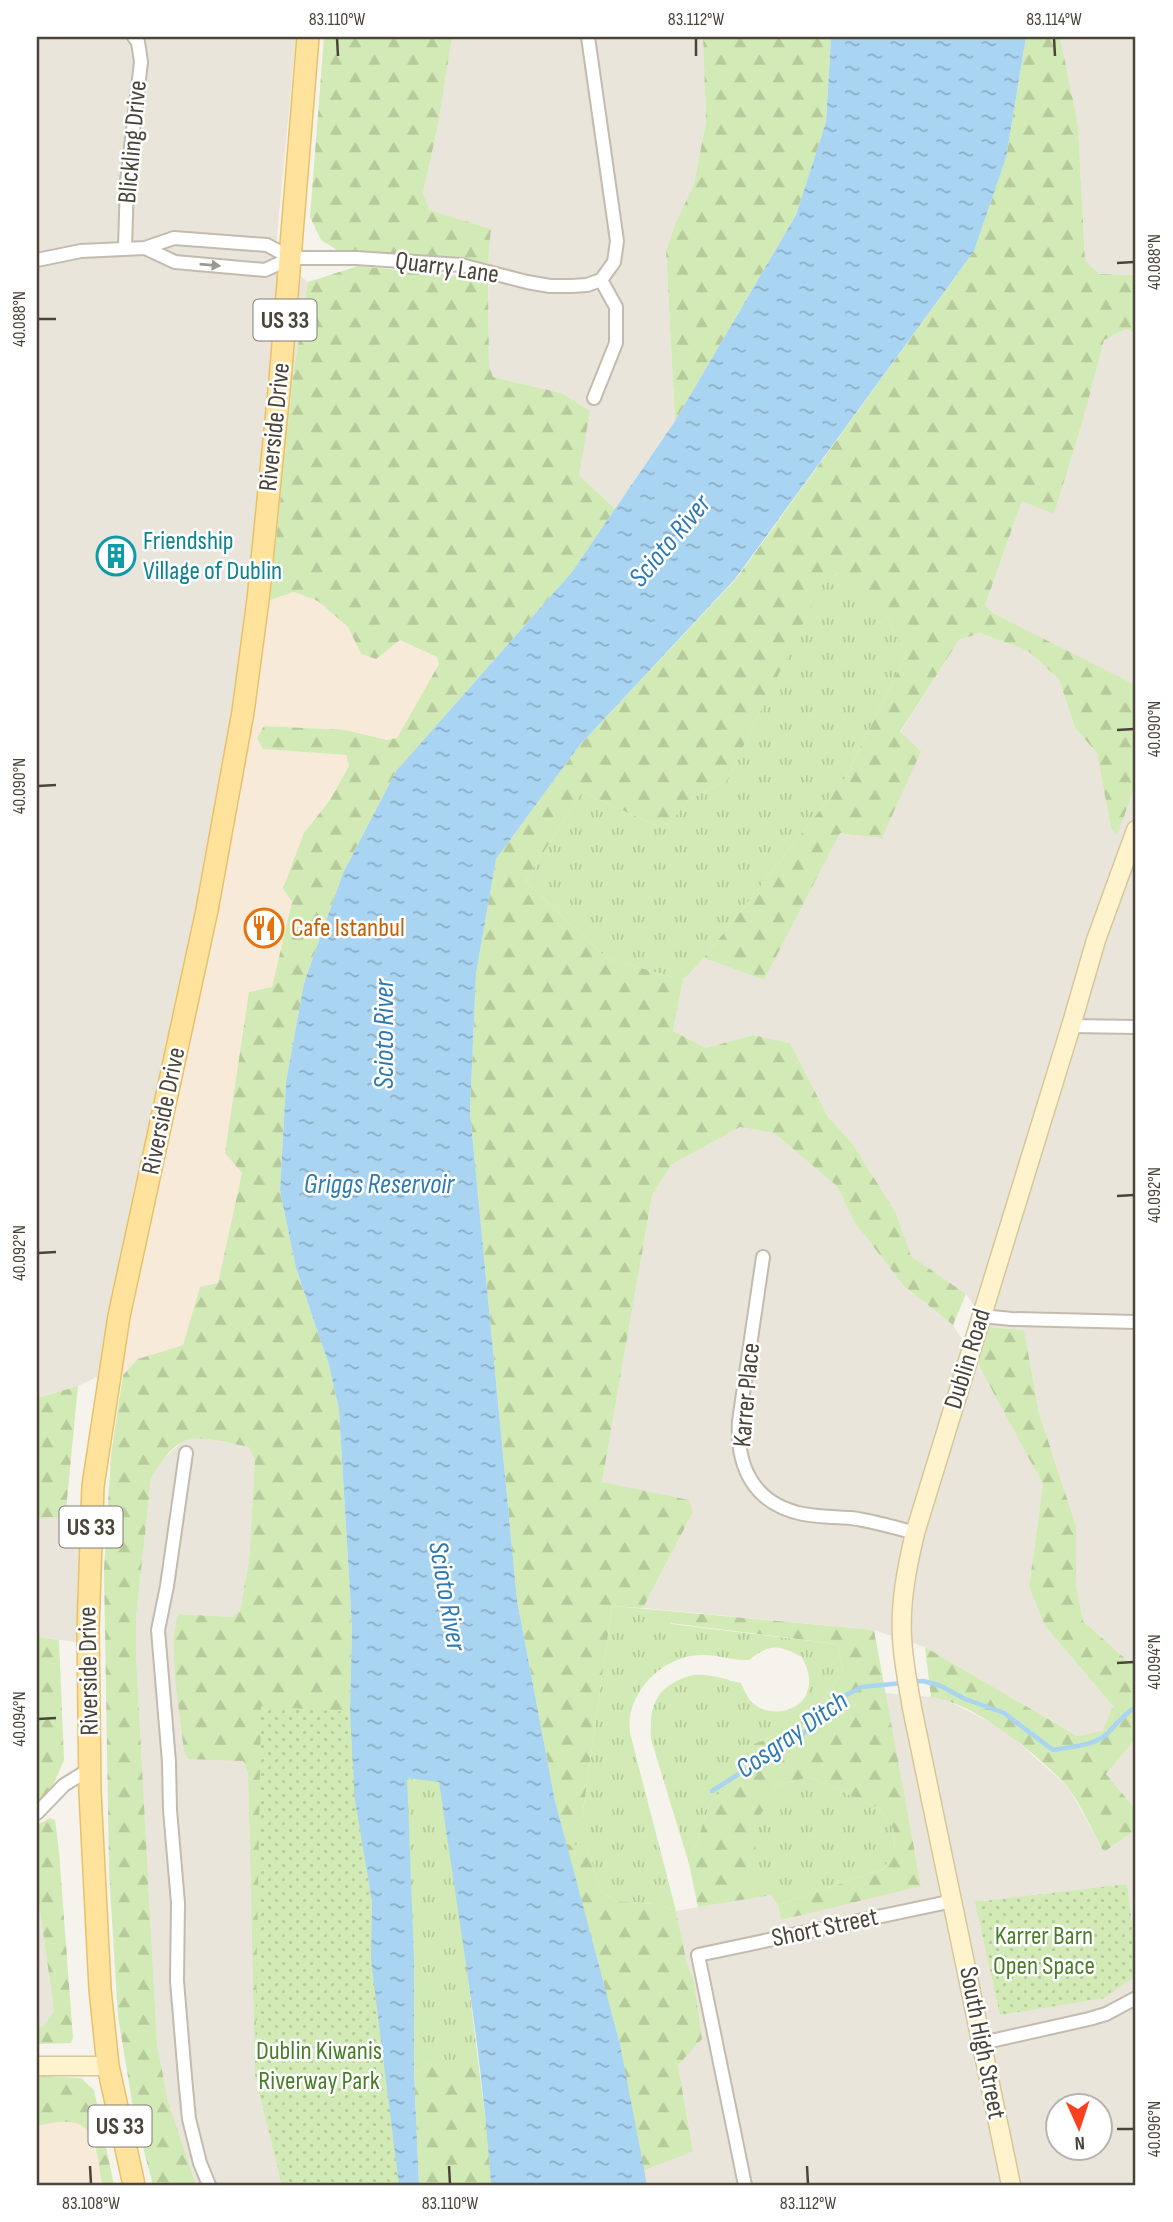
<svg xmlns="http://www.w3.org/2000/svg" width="1173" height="2222" viewBox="0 0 1173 2222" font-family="'Sofia Sans Condensed',sans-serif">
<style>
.residential{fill:#eae5da;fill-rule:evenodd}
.commercial{fill:#f7ead8}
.grass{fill:url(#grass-tufts)}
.forest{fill:url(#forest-firs)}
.park{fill:url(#park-dots)}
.water{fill:url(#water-ripples)}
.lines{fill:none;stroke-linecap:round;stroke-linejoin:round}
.stream{stroke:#a9d4f2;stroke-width:4.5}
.street-casing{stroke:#c2bbae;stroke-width:16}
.secondary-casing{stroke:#d6c79b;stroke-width:21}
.primary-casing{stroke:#e6c16a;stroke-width:24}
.street{stroke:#fff;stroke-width:12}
.secondary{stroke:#fff3cd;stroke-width:18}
.primary{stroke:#ffe39c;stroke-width:21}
.oneway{fill:#9c9892}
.ticks{fill:none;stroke:#4b4439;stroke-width:2.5}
.labels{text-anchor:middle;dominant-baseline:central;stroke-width:5;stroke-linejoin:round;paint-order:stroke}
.shield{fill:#fff;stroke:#817c74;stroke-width:2}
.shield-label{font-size:24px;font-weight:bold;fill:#4b4439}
.street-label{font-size:26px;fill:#4b4439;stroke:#fff}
.culture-label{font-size:26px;fill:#0d838f;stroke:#fff;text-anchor:start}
.food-label{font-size:26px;fill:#c56008;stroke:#fff;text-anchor:start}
.park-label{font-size:26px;fill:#4a7f2a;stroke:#fff}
.water-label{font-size:28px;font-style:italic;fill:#2e7ab2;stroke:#fff}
.neatline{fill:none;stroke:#4b4439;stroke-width:2.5}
.ticks-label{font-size:18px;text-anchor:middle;fill:#4b4439}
</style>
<defs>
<pattern id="grass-tufts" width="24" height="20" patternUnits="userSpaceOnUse" patternTransform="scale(1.75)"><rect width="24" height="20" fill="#d2eab5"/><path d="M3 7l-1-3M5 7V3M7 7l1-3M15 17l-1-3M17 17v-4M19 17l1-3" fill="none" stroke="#b6ca9c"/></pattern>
<pattern id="forest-firs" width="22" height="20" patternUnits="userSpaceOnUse" patternTransform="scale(1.75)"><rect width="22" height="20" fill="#d2eab5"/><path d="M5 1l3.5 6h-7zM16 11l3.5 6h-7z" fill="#b6ca9c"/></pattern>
<pattern id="park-dots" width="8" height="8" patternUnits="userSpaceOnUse" patternTransform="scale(1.75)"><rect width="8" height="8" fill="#d2eab5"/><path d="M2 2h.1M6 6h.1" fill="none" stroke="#b6ca9c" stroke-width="1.8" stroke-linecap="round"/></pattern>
<pattern id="water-ripples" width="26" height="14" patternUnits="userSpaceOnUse" patternTransform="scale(1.75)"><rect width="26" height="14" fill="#a9d4f2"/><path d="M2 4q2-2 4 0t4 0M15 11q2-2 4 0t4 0" fill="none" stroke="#8caec5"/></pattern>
</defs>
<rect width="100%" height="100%" fill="#f6f3ec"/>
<path class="residential" d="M37,37h259l-21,219 33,26 -15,94 -23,224 -19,72 -148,702 -25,12 -41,12z
M452,37h251l3,85 -12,62 -21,45 -7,23 9,169 -60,88 -36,-34 -18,-82 -68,-16 -4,-11 -1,-103 3,-34 -63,-19 -5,-17 15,-68z
M1060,37h76v238l-36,-1 -15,-13 -7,-137z
M1126,329l10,5v344l-5,6 -138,-71 -8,-8 37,-104 32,12 29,-93 21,-80z
M980,633l48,18 31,28 16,49 22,25 14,75 6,6 19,-50v877l-7,1 -46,-41 -7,-37v-58l-37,-113 -15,-83 -35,-3 -23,-33 -55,-38 -15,-43 -44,-70 -24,-26 -38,-74 -37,-8 -47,13 -33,-17 10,-51 21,-22 60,22 76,-148 60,-99 59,-93z
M740,1127l34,6 64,53 17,37 49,63 49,39 36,58 54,101 -14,103 16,39 68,80 -11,25 -25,5 -152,-89 -51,-17 -231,-22 50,-96 -91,-30 50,-286 19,-31z
M198,1437l52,10 5,13 -6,100 -9,52 -8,5 -53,-3 69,159 7,302 27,110h-86l-28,-84 -11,-57 -21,-389v-38l15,-138 10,-18 22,-20z
M66,1510l14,7 -4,125 -39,-5v-119l21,-1z
M884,1693l59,5 60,31 65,58 36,65 32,-22v355h-489l-4,-14 50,-21 -15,-85 15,-88 -6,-13 -11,-53 95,-17 7,11 3,15 140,-35zM1058,2106h42v42h-42z
M1134,1739l2,1v70l-30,-36z
M37,1889l17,122 -11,15 -6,2z"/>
<path class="commercial" d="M294,592l24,9 30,26 13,27 15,5 23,-19 38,17 2,7 -42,74 -9,2 -43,-10 -81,-4 -7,12 6,11 83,6 3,11 -19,34 -26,33 -21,55 9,14 -20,85 -30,186 -24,110 -18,4 -17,58 -45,14 -15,16 -20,-1 148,-702 19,-72z
M58,2120l21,2 11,10 9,32 3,21h-65v-59z"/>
<path class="grass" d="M839,573l49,45 18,37 -61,123 -141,180 -21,22 -77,-22 -81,-77 57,-89 82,37 26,-30 37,-19 97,-200z
M612,1606l57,5 2,13 166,20 6,29 -41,52 -58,23 4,21 -37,32 -22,63 -38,-125c-1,-28 1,-48 30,-60 7,-3 14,-5 22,-4 12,0 26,6 38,8 2,5 5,11 8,16 16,21 58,15 60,-15 1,-10 -3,-19 -7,-27 -24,-12 -31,-14 -53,3 -16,1 -32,-6 -49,-5 -33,1 -65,29 -70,62 -1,5 0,11 0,16l46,178 -22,-7 -39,-3 -15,-11 -13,-44 -21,-2 -4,-17 20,-9z
M810,1777l69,31 15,22 1,22 -12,17 -105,36 -7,-10 -18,3 3,-77 21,-36z
M406,1778l33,3 25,164 14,116h-45l-19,12v-116z"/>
<path class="forest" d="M324,37h128l-14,88 -15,68 6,17 62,19 -3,34 -151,-13 -16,-10 -11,-23z
M703,37h128l-5,85 -30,93 -121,206 -9,-169 7,-23 21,-45 12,-62z
M1026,37h34l18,87 7,137 15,13 36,1v59l-10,-5 -22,11 -21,80 -29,94 -32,-13 -37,104 8,8 138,70 5,-5v106l-19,51 -6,-7 -14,-75 -22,-25 -16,-49 -31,-28 -48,-18 -21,7 -59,92 21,19 -39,87 -42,-5 -76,147 -60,-22 141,-180 61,-123 -18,-37 -50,-45 -14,8 -97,199 -37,19 -26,30 -82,-37 -57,89 81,77 77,22 -10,51 33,17 47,-13 37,8 38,74 24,26 44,70 15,43 55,38 -13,31 -49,-39 -49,-63 -18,-37 -63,-53 -34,-6 -69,38 -19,31 -50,286 87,18 4,12 -50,96 -31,-2 -30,212 -20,9 -7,-26 -38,-201 -47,-488 6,-138 20,-115 83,-113 157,-167 238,-328 32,-93z
M358,266l130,13 1,87 4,11 68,16 29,18 -11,64 36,34 -43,63 -176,199 -53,102 -39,110 -18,99 -6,109 16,77 33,97 10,45 13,217 -2,85 49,473h-117l-27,-110 -7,-302 -5,-12 -55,-2 -4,-8c-3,-33 -18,-109 -5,-137l53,3 8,-6 9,-51 6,-100 -6,-13c-51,-10 -69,-22 -98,32l-15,138v38l21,389 11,57 28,84h-43l-19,-72 -16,-96 -9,-145 -5,-303 7,-114 12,-80 15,-16 45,-14 17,-58 18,-4 24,-110 -17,-20 24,-161 23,-5 20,-85 -9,-14 21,-55 26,-33 19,-34 -3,-11 -83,-6 -6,-11 7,-12 81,4 42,10 10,-2 42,-74 -2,-7 -37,-17 -24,19 -15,-5 -13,-27 -30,-26 -24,-9 -24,8 23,-224 15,-94z
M989,1327l35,3 15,83 37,113v58l7,37 46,41 7,-1v79h-2l-28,34 30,36v20l-32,22c-10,-18 -26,-53 -38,-67 -28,-30 -94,-84 -135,-88l-6,-50 152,89 25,-5 11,-25 -68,-80 -16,-39 14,-103 -65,-120z
M78,1386l-12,124 -7,7 -22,1v-120z
M669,1611l205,19 47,256 -140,34 -3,-15 105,-36 12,-18 -1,-21 -15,-22 -69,-31 -33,8 -20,36 -4,77 -55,9 -9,-43 22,-63 36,-32 -3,-21 58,-23 41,-52 -6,-29 -167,-21z
M37,1637l22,3 5,120 -11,26 -16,16z
M50,1818l5,2 4,31 14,187 -2,5 -34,1v-16l6,-2 11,-15 -17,-122v-64z
M566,1844l21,2 13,44 15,11 39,3 22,7 11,53 6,13 9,62 -24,26 15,86 -50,20 -23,-127z
M433,2061h45l10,77 3,47h-72l-5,-112z
M37,2076l44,2 13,12 20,95h-12c-7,-49 -8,-74 -65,-59z"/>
<path class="park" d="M261,1706l89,6 5,89 17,101 -1,58 28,225h-117l-27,-110z
M1127,1884l9,75v17l-32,22 -104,17 -25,-113z"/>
<path class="water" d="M831,37h195l-20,121 -32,93 -239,328 -156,167 -83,113 -20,115 -6,138 47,488 38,201 65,243 27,141h-156c-9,-135 -33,-269 -52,-403l-32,-4 7,179v116l5,112h-20l-28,-225 1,-58 -17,-102 -5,-88 2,-85 -13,-217 -10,-45 -33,-97 -16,-77 6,-109 18,-99 39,-110 53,-102 176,-199 103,-151 121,-206 30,-93z"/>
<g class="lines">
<path class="stream" d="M910,1682l13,-1 18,5 24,13 39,14 49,37c16,-3 41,-4 54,-16 10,-10 16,-20 29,-27
M712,1791l98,-62 20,-26 32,-16 40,-4"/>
<defs>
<path id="street" d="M125,248l2,-67 14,-119 -3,-20 -4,-5
M145,248l30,14 90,8 26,-12h65l105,7 66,17 23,4h21l16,-1 14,-5 13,-18 3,-21 -29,-204
M37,260l44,-9 64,-3 29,-10 93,7 24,13
M594,398l22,-55v-36l-15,-27
M1071,1026l65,1
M763,1257l-24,164c-3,46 15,83 64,93 16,3 32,3 48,4 22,3 43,9 64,15
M981,1316l31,3 124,3
M186,1453l-19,133 -9,44 11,132 1,48 8,93 -1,78 8,96 4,42 11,44 9,22
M37,1813l27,-28 26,-16
M982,2043l107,-24 17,-5 30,-16
M745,2185l-47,-230 255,-54"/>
<path id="secondary" d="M37,2066h71
M1011,2185l-99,-477c-4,-24 -9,-47 -10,-71 -2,-35 5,-70 13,-104l156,-507 25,-86 40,-110"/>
<path id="primary" d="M134,2185l-26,-119 -8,-77 -10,-197 -2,-163 5,-143 26,-170 88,-406 36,-198 15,-112 22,-219 28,-344"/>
</defs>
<use href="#street" class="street-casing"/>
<use href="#secondary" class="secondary-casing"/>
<use href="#primary" class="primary-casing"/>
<use href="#street" class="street"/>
<use href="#secondary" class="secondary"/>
<use href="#primary" class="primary"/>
</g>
<defs><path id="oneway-solid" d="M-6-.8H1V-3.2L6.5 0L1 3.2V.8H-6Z" transform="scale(1.75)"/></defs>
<use class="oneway" href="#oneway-solid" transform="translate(210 265) rotate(5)"/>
<path class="ticks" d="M337,38l1,18M696,38v18M1054,38l1,18M1117,263l17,-1M38,319h18M1117,730l17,-1M38,786l18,-1M1117,1196l17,-1M38,1253l18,-1M1117,1663l17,-1M38,1719l18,-1M1117,2129h17M90,2166l1,18M449,2166l1,18M807,2166l1,18"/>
<defs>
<symbol id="building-ring" viewBox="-11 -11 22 22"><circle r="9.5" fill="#fff" stroke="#0f9aa8" stroke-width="1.5"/><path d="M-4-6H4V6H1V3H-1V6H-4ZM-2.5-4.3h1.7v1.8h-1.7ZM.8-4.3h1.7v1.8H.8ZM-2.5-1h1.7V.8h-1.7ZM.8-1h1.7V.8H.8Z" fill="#0f9aa8"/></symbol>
<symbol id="restaurant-ring" viewBox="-11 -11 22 22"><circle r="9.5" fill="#fff" stroke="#e8710a" stroke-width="1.5"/><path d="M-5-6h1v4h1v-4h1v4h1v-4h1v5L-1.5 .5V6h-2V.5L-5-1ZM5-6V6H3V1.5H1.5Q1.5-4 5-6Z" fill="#e8710a"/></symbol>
</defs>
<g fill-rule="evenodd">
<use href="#building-ring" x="94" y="534" width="44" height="44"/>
<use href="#restaurant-ring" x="242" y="906" width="44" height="44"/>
</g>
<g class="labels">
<g class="shield">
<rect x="253.5" y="299.5" width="63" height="41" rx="5"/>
<rect x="59.5" y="1506.5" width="63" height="41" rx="5"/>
<rect x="88.5" y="2105.5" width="63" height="41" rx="5"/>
</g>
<g class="shield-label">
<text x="285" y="320">US 33</text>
<text x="91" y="1527">US 33</text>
<text x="120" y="2126">US 33</text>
</g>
<g class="street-label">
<text transform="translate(133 142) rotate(-85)">Blickling Drive</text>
<text transform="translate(447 268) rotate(8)">Quarry Lane</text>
<text transform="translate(275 427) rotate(-84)">Riverside Drive</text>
<text transform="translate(164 1111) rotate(-78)">Riverside Drive</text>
<text transform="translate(968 1359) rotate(-73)">Dublin Road</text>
<text transform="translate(747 1395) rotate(-85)">Karrer Place</text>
<text transform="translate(89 1671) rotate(-91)">Riverside Drive</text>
<text transform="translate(825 1928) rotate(-12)">Short Street</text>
<text transform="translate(982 2043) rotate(79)">South High Street</text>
</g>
<g class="culture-label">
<text x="143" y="541">Friendship<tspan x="143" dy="30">Village of Dublin</tspan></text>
</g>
<g class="food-label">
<text x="291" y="928">Cafe Istanbul</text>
</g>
<g class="park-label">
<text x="1044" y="1936">Karrer Barn<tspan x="1044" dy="30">Open Space</tspan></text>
<text x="319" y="2051">Dublin Kiwanis<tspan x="319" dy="30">Riverway Park</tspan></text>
</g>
<g class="water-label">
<text transform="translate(670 541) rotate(-50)">Scioto River</text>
<text transform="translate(384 1034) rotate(-90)">Scioto River</text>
<text x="379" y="1184">Griggs Reservoir</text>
<text transform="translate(447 1596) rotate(80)">Scioto River</text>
<text transform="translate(792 1735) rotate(-35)">Cosgray Ditch</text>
</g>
</g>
<rect width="1173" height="2222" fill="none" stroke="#ffffff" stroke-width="77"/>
<g transform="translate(1079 2127) rotate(177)"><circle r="33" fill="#ffffff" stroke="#b7b4b0" stroke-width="2"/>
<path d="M0-5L12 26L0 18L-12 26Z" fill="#fc3f1d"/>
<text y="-10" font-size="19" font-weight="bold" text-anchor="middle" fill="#4b4439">N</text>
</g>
<rect x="38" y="38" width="1096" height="2146" class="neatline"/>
<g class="ticks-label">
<text x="337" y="25">83.110°W</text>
<text x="696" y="25">83.112°W</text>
<text x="1054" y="25">83.114°W</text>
<text transform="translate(1154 262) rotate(-90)" y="6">40.088°N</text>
<text transform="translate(19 319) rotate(-90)" y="6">40.088°N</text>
<text transform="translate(1154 729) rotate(-90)" y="6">40.090°N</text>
<text transform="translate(19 786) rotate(-90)" y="6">40.090°N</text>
<text transform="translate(1154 1195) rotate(-90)" y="6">40.092°N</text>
<text transform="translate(19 1253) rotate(-90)" y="6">40.092°N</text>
<text transform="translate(1154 1662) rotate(-90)" y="6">40.094°N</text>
<text transform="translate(19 1719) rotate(-90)" y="6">40.094°N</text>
<text transform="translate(1154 2129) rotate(-90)" y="6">40.096°N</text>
<text x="91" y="2209">83.108°W</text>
<text x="450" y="2209">83.110°W</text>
<text x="808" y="2209">83.112°W</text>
</g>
</svg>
